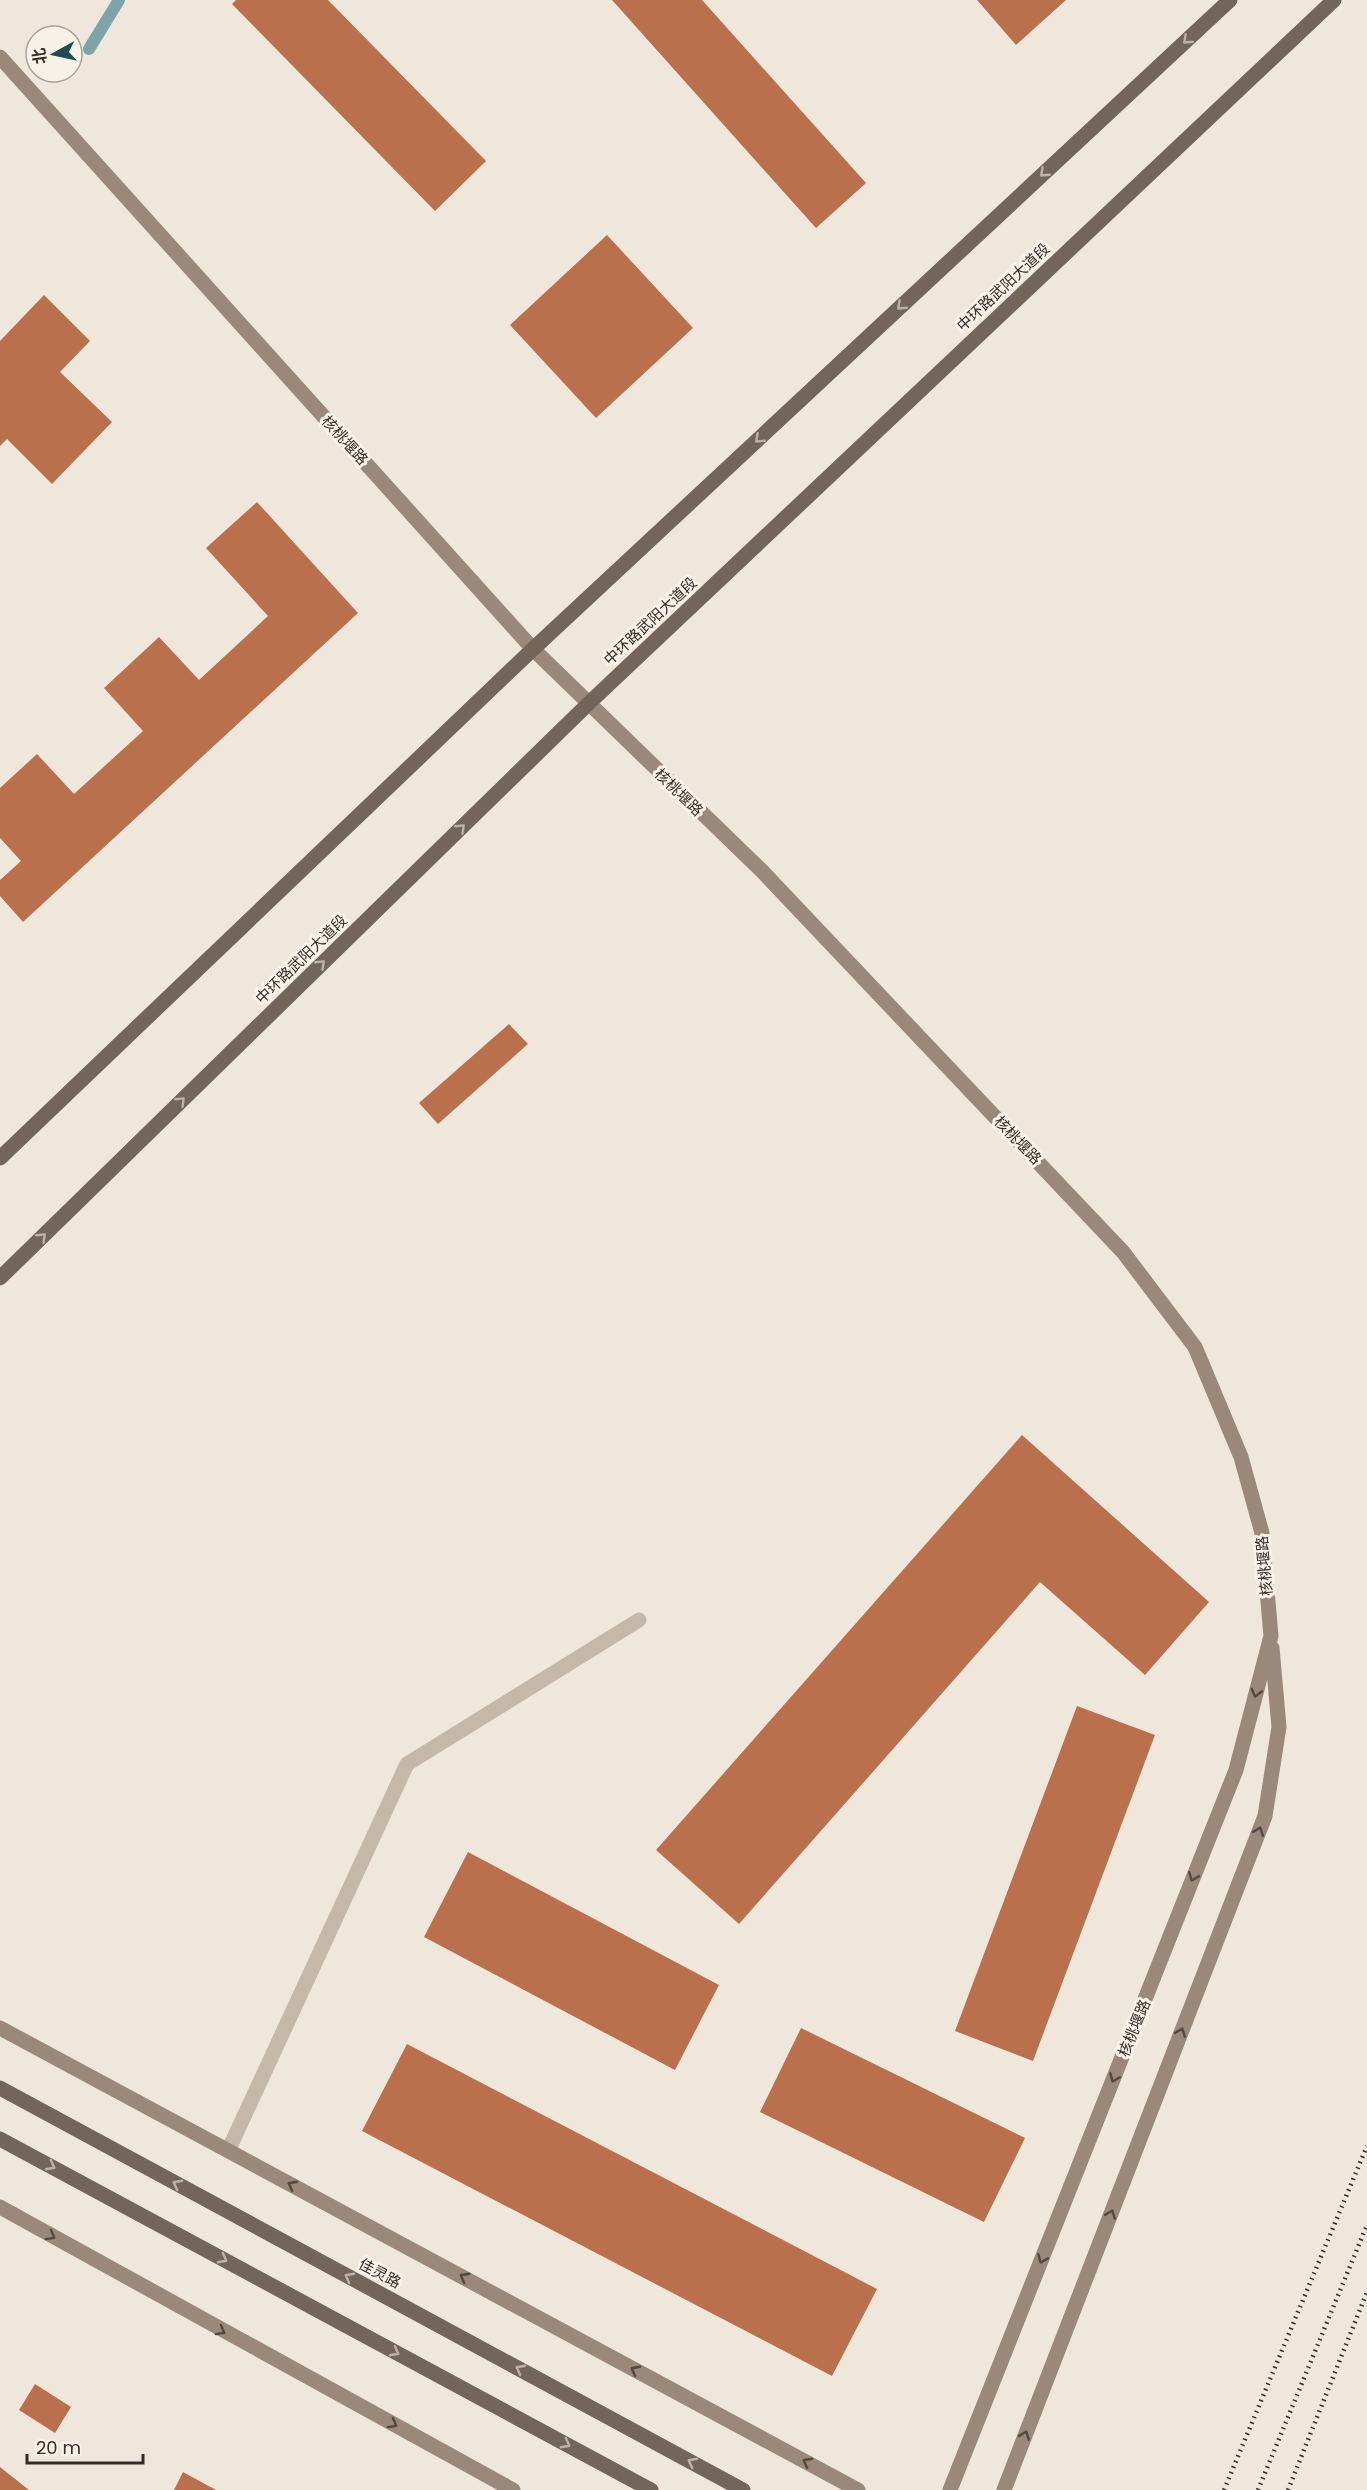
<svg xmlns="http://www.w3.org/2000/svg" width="1367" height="2490" viewBox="0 0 1367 2490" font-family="Poppins,'Noto Sans SC',sans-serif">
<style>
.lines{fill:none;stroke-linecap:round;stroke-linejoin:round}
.stream{stroke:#7ca4aa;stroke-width:12}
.building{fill:#bb704d}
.street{stroke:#c6b8a8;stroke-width:15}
.secondary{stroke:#9a887a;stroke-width:15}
.primary{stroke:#74655a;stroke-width:15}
.rail{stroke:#342c28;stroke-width:4.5;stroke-dasharray:1.5 4.5;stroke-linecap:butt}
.oneway{stroke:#bcb2a8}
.oneway2{stroke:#534841}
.labels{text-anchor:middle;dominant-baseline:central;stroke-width:6;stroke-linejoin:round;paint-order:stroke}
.street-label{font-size:15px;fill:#342c28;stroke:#f7f1e7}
</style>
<rect width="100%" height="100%" fill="#efe7db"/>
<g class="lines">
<path class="stream" d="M89,49l30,-49"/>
</g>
<path class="building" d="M236,0h92l158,161 -51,50 -203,-207z
M612,0h90l164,183 -50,45z
M977,0h89l-50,45z
M607,235l86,93 -97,90 -86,-93z
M44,295l46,46 -30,31 52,50 -60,62 -45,-45 -7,7v-105z
M257,502l101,111 -335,309 -23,-26v-16l21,-19 -21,-23v-50l37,-34 37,40 69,-63 -39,-43 55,-51 40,43 69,-64 -62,-68z
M509,1024l19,20 -90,80 -19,-21z
M1022,1435l187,167 -64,73 -105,-93 -301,342 -83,-74z
M1077,1706l78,29 -122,326 -78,-30z
M468,1852l251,133 -44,85 -251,-133z
M801,2028l224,110 -41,84 -224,-110z
M407,2044l470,245 -45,87 -470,-245z
M35,2384l36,23 -16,26 -36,-23z
M0,2467l29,23h-29z
M183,2472l33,18h-42z"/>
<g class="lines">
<path class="street" d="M228,2151l179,-387 232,-144"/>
<path class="secondary" d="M0,57l533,592 228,221 362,382 72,95 46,110 21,76 9,103 -35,134 -286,720
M0,2028l858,462
M0,2207l513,283
M1004,2490l261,-674 14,-89 -7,-79"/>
<path class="primary" d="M0,1158l533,-509 697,-649
M0,1278l588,-574 746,-704
M0,2088l743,402
M0,2139l651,351"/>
<path class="rail" d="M1224,2490l143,-344
M1258,2490l109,-265
M1288,2490l79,-198"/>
</g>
<defs><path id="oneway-chevron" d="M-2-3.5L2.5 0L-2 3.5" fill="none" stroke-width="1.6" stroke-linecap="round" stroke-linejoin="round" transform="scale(1.5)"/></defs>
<g class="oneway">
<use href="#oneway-chevron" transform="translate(1187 40) rotate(137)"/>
<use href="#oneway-chevron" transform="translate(1044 173) rotate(137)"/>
<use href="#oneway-chevron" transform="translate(901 306) rotate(137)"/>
<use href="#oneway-chevron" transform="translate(759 439) rotate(137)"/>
<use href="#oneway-chevron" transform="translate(461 828) rotate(-44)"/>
<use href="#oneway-chevron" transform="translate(321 964) rotate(-44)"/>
<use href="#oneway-chevron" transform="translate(181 1101) rotate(-44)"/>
<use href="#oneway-chevron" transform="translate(42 1237) rotate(-44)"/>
<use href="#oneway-chevron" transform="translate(51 2166) rotate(28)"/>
<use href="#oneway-chevron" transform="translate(177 2184) rotate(-152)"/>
<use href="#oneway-chevron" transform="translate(223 2259) rotate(28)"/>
<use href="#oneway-chevron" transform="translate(349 2277) rotate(-152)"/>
<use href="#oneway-chevron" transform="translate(395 2352) rotate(28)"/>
<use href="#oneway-chevron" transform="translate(520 2369) rotate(-152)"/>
<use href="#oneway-chevron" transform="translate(566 2444) rotate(28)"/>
<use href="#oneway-chevron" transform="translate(692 2462) rotate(-152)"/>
</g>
<g class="oneway2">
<use href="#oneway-chevron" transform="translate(1256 1693) rotate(104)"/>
<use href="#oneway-chevron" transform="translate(1259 1831) rotate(-69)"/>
<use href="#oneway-chevron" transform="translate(1193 1877) rotate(112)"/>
<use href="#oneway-chevron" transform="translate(1181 2032) rotate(-69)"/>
<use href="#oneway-chevron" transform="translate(1114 2078) rotate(112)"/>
<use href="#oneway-chevron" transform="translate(292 2185) rotate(-152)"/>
<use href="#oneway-chevron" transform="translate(1111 2214) rotate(-69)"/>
<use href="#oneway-chevron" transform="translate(51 2236) rotate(29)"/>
<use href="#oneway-chevron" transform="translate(1042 2259) rotate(112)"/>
<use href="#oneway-chevron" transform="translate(464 2277) rotate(-152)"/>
<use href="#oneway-chevron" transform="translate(221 2331) rotate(29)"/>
<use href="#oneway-chevron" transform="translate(635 2370) rotate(-152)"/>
<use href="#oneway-chevron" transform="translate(393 2424) rotate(29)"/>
<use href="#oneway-chevron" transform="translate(1025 2435) rotate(-69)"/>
<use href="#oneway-chevron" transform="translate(807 2462) rotate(-152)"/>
</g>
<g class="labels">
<g class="street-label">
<text transform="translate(1003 287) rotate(-43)">中环路武阳大道段</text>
<text transform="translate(345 440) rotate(48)">核桃堰路</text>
<text transform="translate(650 621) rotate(-43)">中环路武阳大道段</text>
<text transform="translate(679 792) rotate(44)">核桃堰路</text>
<text transform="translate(301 959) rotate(-44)">中环路武阳大道段</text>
<text transform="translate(1018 1140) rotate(46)">核桃堰路</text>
<text transform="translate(1264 1566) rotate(-95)">核桃堰路</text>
<text transform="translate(1134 2028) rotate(-68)">核桃堰路</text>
<text transform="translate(380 2273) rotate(28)">佳灵路</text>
</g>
</g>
<g transform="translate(54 54) rotate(262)"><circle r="28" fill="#f7f1e7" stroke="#a9a29b" stroke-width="1.5"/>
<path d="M0-4.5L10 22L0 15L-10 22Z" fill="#214a51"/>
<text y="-9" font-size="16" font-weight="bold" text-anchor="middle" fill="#342c28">北</text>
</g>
<path d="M27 2454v9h116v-9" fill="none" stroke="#342c28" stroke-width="3"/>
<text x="36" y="2454" font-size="18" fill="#342c28" stroke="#f7f1e7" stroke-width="4.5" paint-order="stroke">20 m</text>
</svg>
